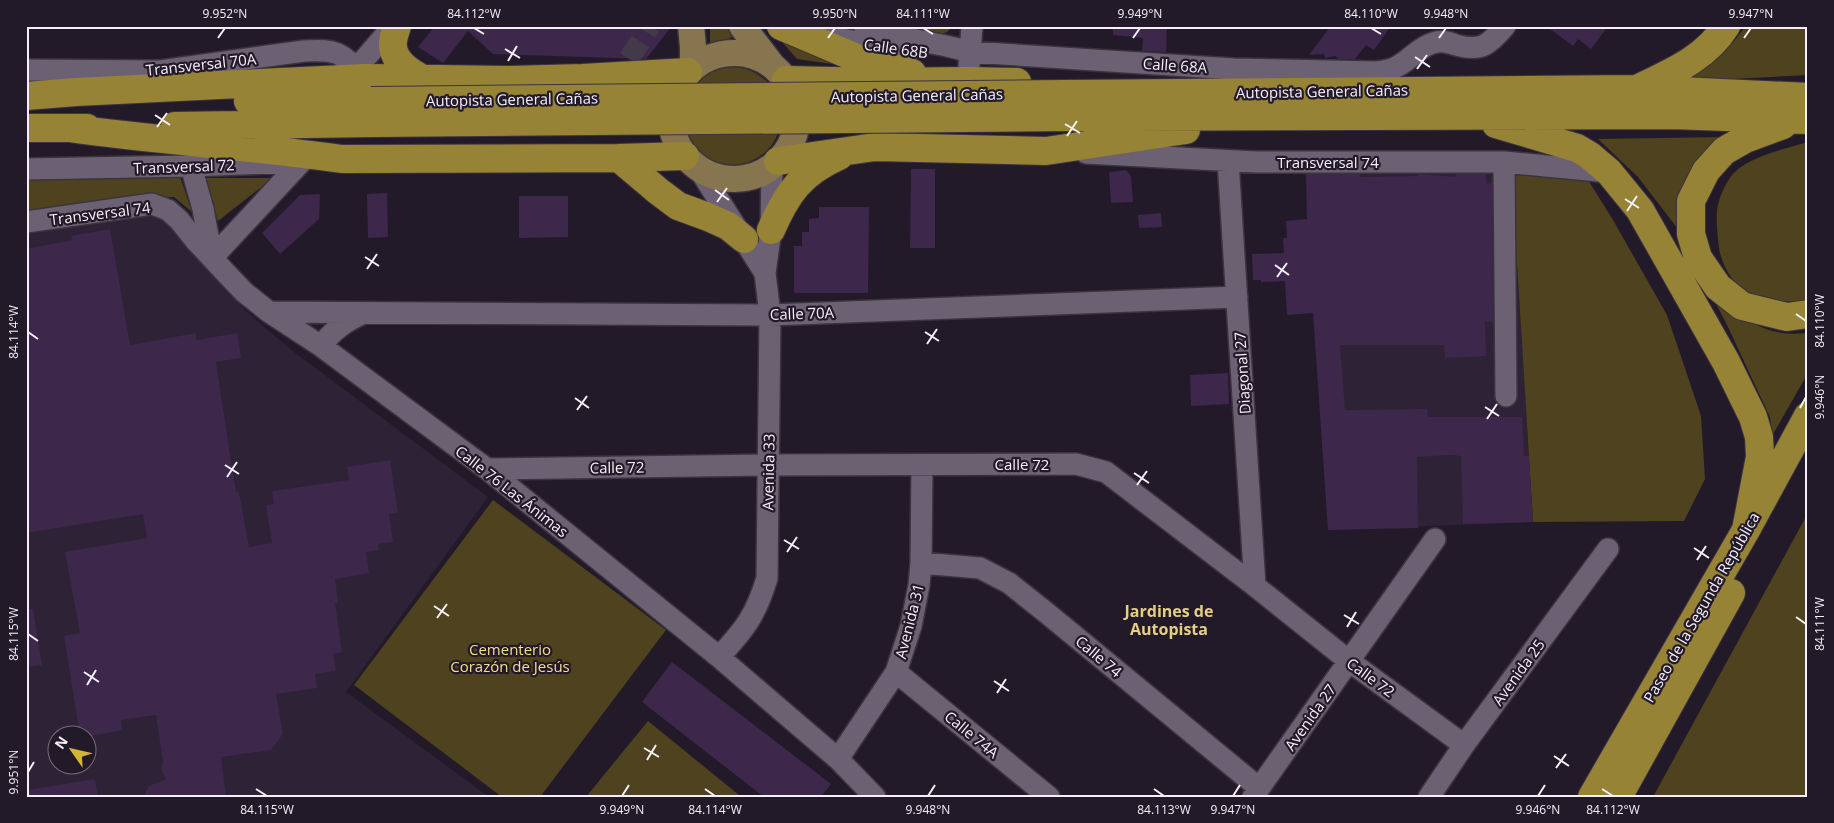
<svg xmlns="http://www.w3.org/2000/svg" width="1834" height="823" viewBox="0 0 1834 823" font-family="'Open Sans',sans-serif">
<style>
.built{fill:#2e2236;fill-rule:evenodd}
.green{fill:#4e431e}
.building{fill:#3d274b}
.lines{fill:none;stroke-linecap:round;stroke-linejoin:round}
.minor-tunnel{stroke:#423a48;stroke-width:21;stroke-dasharray:21 11;stroke-linecap:butt}
.minor-casing{stroke:#3b343f;stroke-width:24}
.major-casing{stroke:#3b343f;stroke-width:29}
.highway-casing{stroke:#3b343f;stroke-width:30}
.minor{stroke:#6c6173;stroke-width:21}
.major{stroke:#86754e;stroke-width:26}
.highway{stroke:#978336;stroke-width:28}
.highway-bridge-casing{stroke:#3b343f;stroke-width:30;stroke-linecap:butt}
.highway-bridge{stroke:#978336;stroke-width:28}
.ticks{fill:none;stroke:#f5eff9;stroke-width:2}
.labels{text-anchor:middle;dominant-baseline:central;stroke-width:4.5;stroke-linejoin:round;paint-order:stroke}
.street-label{font-size:15px;fill:#f5eff9;stroke:#231a29}
.park-label{font-size:15px;fill:#f3de91;stroke:#231a29}
.neighbourhood-label{font-size:16px;font-weight:bold;fill:#e5cf82;stroke:#231a29}
.neatline{fill:none;stroke:#f5eff9;stroke-width:2}
.ticks-label{font-size:12px;text-anchor:middle;fill:#f5eff9}
</style>
<rect width="100%" height="100%" fill="#231a29"/>
<path class="built" d="M1511,166l22,356 -205,8 -23,-361z
M155,214l21,12 36,48 34,37 44,38 198,148 -142,195 143,105h-463v-569zM58,736h30v30h-30z"/>
<path class="green" d="M710,26h20l7,8 -27,16z
M768,26l114,45 -85,-12z
M890,26h63l-6,6 -13,4z
M1745,26h63v49l-95,5h-39c28,-14 54,-25 71,-54z
M683 116a49 49 0 1 1 98 0a49 49 0 1 1-98 0Z
M1724,137l-46,92 -40,-52 -40,-38z
M1808,142v158c-22,3 -48,2 -66,-12 -10,-7 -18,-20 -21,-32 -3,-8 -5,-37 -4,-45 1,-12 10,-33 20,-41 16,-14 50,-22 71,-28z
M1511,166l72,6 30,48 54,95 34,101 4,63 -21,42 -151,1z
M179,174l13,38 -18,-15h-37l-111,18v-36z
M205,178h68l-55,43z
M1706,284c34,30 52,54 102,49v40l-36,63 -2,-19 -42,-90z
M493,500l173,130 -126,167h-38l-148,-112z
M1808,513v284h-155z
M648,721l91,74 -1,2h-152z"/>
<path class="building" d="M435,26h237l-26,33 -153,-5 -25,-23 -25,32 -25,-16z
M1113,26h54l-1,26 -24,-1 1,-13 -30,-3z
M1331,26h60l-17,24 -8,-5 -11,14h-16l-4,-3 -10,2 -1,-4 -15,1z
M1546,26h62l-17,23 -13,-10 -5,7z
M911,169h24v79h-25z
M1126,170l5,6 2,26 -22,1 -2,-31z
M1306,174h54v3l58,-1v-2l37,3 1,-3h29l2,10 5,-1 1,139h-8l1,34 -41,2 -1,-13h-104l5,65 82,-1 1,8h94l2,39h5l4,66 -70,2 -2,-68 -11,-1 -33,2 1,71 -90,2 -15,-217 -26,2 -2,-34 -24,1v-2h-8l-1,-26 32,-1 -1,-15h4l-1,-17 21,-2z
M387,193l1,44 -20,1 -1,-44z
M320,194l-1,25 -39,35 -18,-21 38,-38z
M519,196h49v41l-49,1z
M819,207h50l-1,86h-74v-47h8v-14h7v-13l10,-1z
M1161,213l1,14 -23,1 -1,-13z
M110,229l20,116 66,-12v7l41,-7 4,25 -25,4 14,93 6,37h3l10,55 23,-4 -6,-38 8,-1 -2,-13 77,-11 -2,-13 43,-7 8,53 -9,1 4,28 -15,2 1,6 -13,2 3,21 -34,6 3,24h-3l7,49 -9,2 3,17 -21,3 2,14 -41,6 7,40 -12,16 -50,7 5,40h-83l6,-11 17,-7 -5,-9 2,-9 -7,-46 -35,5 1,10 -31,6h-11l-16,-100 16,-3 -15,-81 82,-14 -4,-24 -117,19v-284l46,-9 -1,-4z
M1228,373l1,31 -38,2 -1,-31z
M26,609h7l9,56 -16,2z
M672,662l159,122 -10,13h-57l-122,-95z
M95,779l3,18h-69l-1,-7z"/>
<g class="lines">
<path class="minor-tunnel" d="M629,59l21,-33"/>
<defs>
<path id="minor" d="M864,26c34,14 71,15 106,26l264,17 142,3c8,-1 16,-2 22,-6 13,-7 21,-19 35,-23 8,-3 15,-1 23,2 25,7 33,0 49,-19
M825,35l57,13 28,3
M969,66l3,-40
M356,69l37,-43
M26,70l134,1 144,-20c36,-2 37,2 61,27
M1086,153l170,9h248l105,10
M1228,161l27,425
M1504,162l2,234
M191,166l12,43 9,49
M26,169l165,-3 100,-4
M699,169l66,104
M26,222l126,-18 16,6 11,10 16,20 29,31 20,21 25,20 52,34 166,123 232,188 119,102 37,38
M212,258l90,-97
M269,312l501,3 467,-18
M321,346c12,-16 25,-25 43,-33
M487,469l281,-4 308,-1 30,8 149,114 94,75 115,84
M921,563l59,5 29,15 39,31 211,174
M719,657c26,-28 37,-42 48,-79l3,-263 -5,-42 6,-43 1,-64
M896,672l153,125
M838,759l58,-87 15,-46 8,-41 2,-22 1,-98
M1253,797l182,-258
M1429,797l35,-52 144,-196"/>
<path id="major" d="M691,26l2,21v20
M742,26l29,38
M671 116a63 63 0 1 1 126 0a63 63 0 1 1-126 0Z"/>
<path id="highway" d="M397,26c-2,6 -5,15 -4,21 2,16 17,25 30,32
M781,26l73,31 58,16
M786,80l94,2 87,-1 50,1
M1639,88c33,-16 67,-30 87,-62
M1064,94l574,-5 170,8
M26,96l50,-4 289,-14 144,2 74,-2 105,-6
M248,101h123
M1065,117l607,-2 136,5
M1496,124l81,24 12,7 20,17 31,38 86,152 27,55 6,20 1,20 -14,73
M1783,125l-38,14 -21,12 -18,20 -15,30v33l7,24 20,29 24,19 45,11 21,-3
M175,126l198,-3
M26,128h61
M69,128c91,13 182,18 273,31l277,-1 66,-2
M619,158l39,33 20,15 30,11 20,9 16,13
M778,161l97,-14 171,4 140,-21
M771,230c16,-37 30,-57 68,-74
M1592,797l154,-267 62,-114
M1618,797l113,-204"/>
</defs>
<use href="#minor" class="minor-casing"/>
<use href="#major" class="major-casing"/>
<use href="#highway" class="highway-casing"/>
<use href="#minor" class="minor"/>
<use href="#major" class="major"/>
<use href="#highway" class="highway"/>
<defs>
<path id="highway-bridge" d="M371,101l693,-7
M373,123l692,-6"/>
</defs>
<use href="#highway-bridge" class="highway-bridge-casing"/>
<use href="#highway-bridge" class="highway-bridge"/>
</g>
<path class="ticks" d="M474,28l10,6M923,28l10,6M1371,28l10,6M218,38l7,-10M828,38l7,-10M1133,38l7,-10M1439,38l7,-10M1744,38l7,-10M505,49l15,9M1415,57l15,10M508,61l9,-15M1417,69l10,-14M155,115l15,10M1065,124l15,9M157,127l10,-14M1067,136l10,-15M715,190l14,10M1625,199l14,9M717,202l10,-14M1627,211l10,-15M365,257l14,9M1275,265l14,10M367,269l10,-15M1277,277l10,-14M1796,314l10,7M28,332l10,7M925,332l14,9M927,344l10,-15M575,398l14,10M1485,407l14,9M1800,408l6,-11M577,410l10,-14M1487,419l10,-15M225,465l14,9M1134,473l15,10M227,477l10,-15M1137,485l10,-14M784,540l15,9M1694,548l15,10M787,552l10,-15M1697,560l9,-14M434,606l15,10M1344,615l15,9M1796,617l10,7M437,618l10,-14M1347,627l9,-15M28,634l10,7M84,672l15,10M994,681l15,10M87,685l9,-15M997,693l9,-14M644,748l15,9M1554,756l15,10M647,760l9,-15M1556,768l10,-14M28,772l6,-10M256,789l11,7M705,789l10,7M1154,789l10,7M1602,789l11,7M622,796l7,-11M928,796l7,-11M1233,796l7,-11M1538,796l7,-11"/>
<g class="labels">
<g class="street-label">
<text transform="translate(896 48) rotate(8)">Calle 68B</text>
<text transform="translate(201 64) rotate(-6)">Transversal 70A</text>
<text transform="translate(1175 65) rotate(4)">Calle 68A</text>
<text transform="translate(1322 91) rotate(-1)">Autopista General Cañas</text>
<text transform="translate(917 95) rotate(-1)">Autopista General Cañas</text>
<text transform="translate(512 99) rotate(-1)">Autopista General Cañas</text>
<text x="1328" y="162">Transversal 74</text>
<text transform="translate(184 166) rotate(-2)">Transversal 72</text>
<text transform="translate(100 213) rotate(-7)">Transversal 74</text>
<text transform="translate(802 313) rotate(-2)">Calle 70A</text>
<text transform="translate(1242 373) rotate(-94)">Diagonal 27</text>
<text x="1022" y="464">Calle 72</text>
<text transform="translate(617 467) rotate(-1)">Calle 72</text>
<text transform="translate(768 472) rotate(-89)">Avenida 33</text>
<text transform="translate(512 491) rotate(38)">Calle 76 Las Ánimas</text>
<text transform="translate(1701 607) rotate(-60)">Paseo de la Segunda República</text>
<text transform="translate(909 621) rotate(-76)">Avenida 31</text>
<text transform="translate(1099 656) rotate(40)">Calle 74</text>
<text transform="translate(1518 672) rotate(-54)">Avenida 25</text>
<text transform="translate(1371 677) rotate(36)">Calle 72</text>
<text transform="translate(1310 717) rotate(-55)">Avenida 27</text>
<text transform="translate(972 734) rotate(39)">Calle 74A</text>
</g>
<g class="park-label">
<text x="510" y="649">Cementerio<tspan x="510" dy="17">Corazón de Jesús</tspan></text>
</g>
<g class="neighbourhood-label">
<text x="1169" y="611">Jardines de<tspan x="1169" dy="18">Autopista</tspan></text>
</g>
</g>
<rect width="1834" height="823" fill="none" stroke="#231a29" stroke-width="55"/>
<g transform="translate(72 750) rotate(304)"><circle r="24" fill="#231a29" stroke="#776f7c"/>
<path d="M0-4L9 19L0 12L-9 19Z" fill="#d5b534"/>
<text y="-8" font-size="14" font-weight="bold" text-anchor="middle" fill="#f5eff9">N</text>
</g>
<rect x="28" y="28" width="1778" height="768" class="neatline"/>
<g class="ticks-label">
<text x="225" y="18">9.952°N</text>
<text x="474" y="18">84.112°W</text>
<text x="835" y="18">9.950°N</text>
<text x="923" y="18">84.111°W</text>
<text x="1140" y="18">9.949°N</text>
<text x="1371" y="18">84.110°W</text>
<text x="1446" y="18">9.948°N</text>
<text x="1751" y="18">9.947°N</text>
<text transform="translate(1820 321) rotate(-90)" y="4">84.110°W</text>
<text transform="translate(14 332) rotate(-90)" y="4">84.114°W</text>
<text transform="translate(1820 397) rotate(-90)" y="4">9.946°N</text>
<text transform="translate(1820 624) rotate(-90)" y="4">84.111°W</text>
<text transform="translate(14 634) rotate(-90)" y="4">84.115°W</text>
<text transform="translate(14 772) rotate(-90)" y="4">9.951°N</text>
<text x="267" y="814">84.115°W</text>
<text x="622" y="814">9.949°N</text>
<text x="715" y="814">84.114°W</text>
<text x="928" y="814">9.948°N</text>
<text x="1164" y="814">84.113°W</text>
<text x="1233" y="814">9.947°N</text>
<text x="1538" y="814">9.946°N</text>
<text x="1613" y="814">84.112°W</text>
</g>
</svg>
